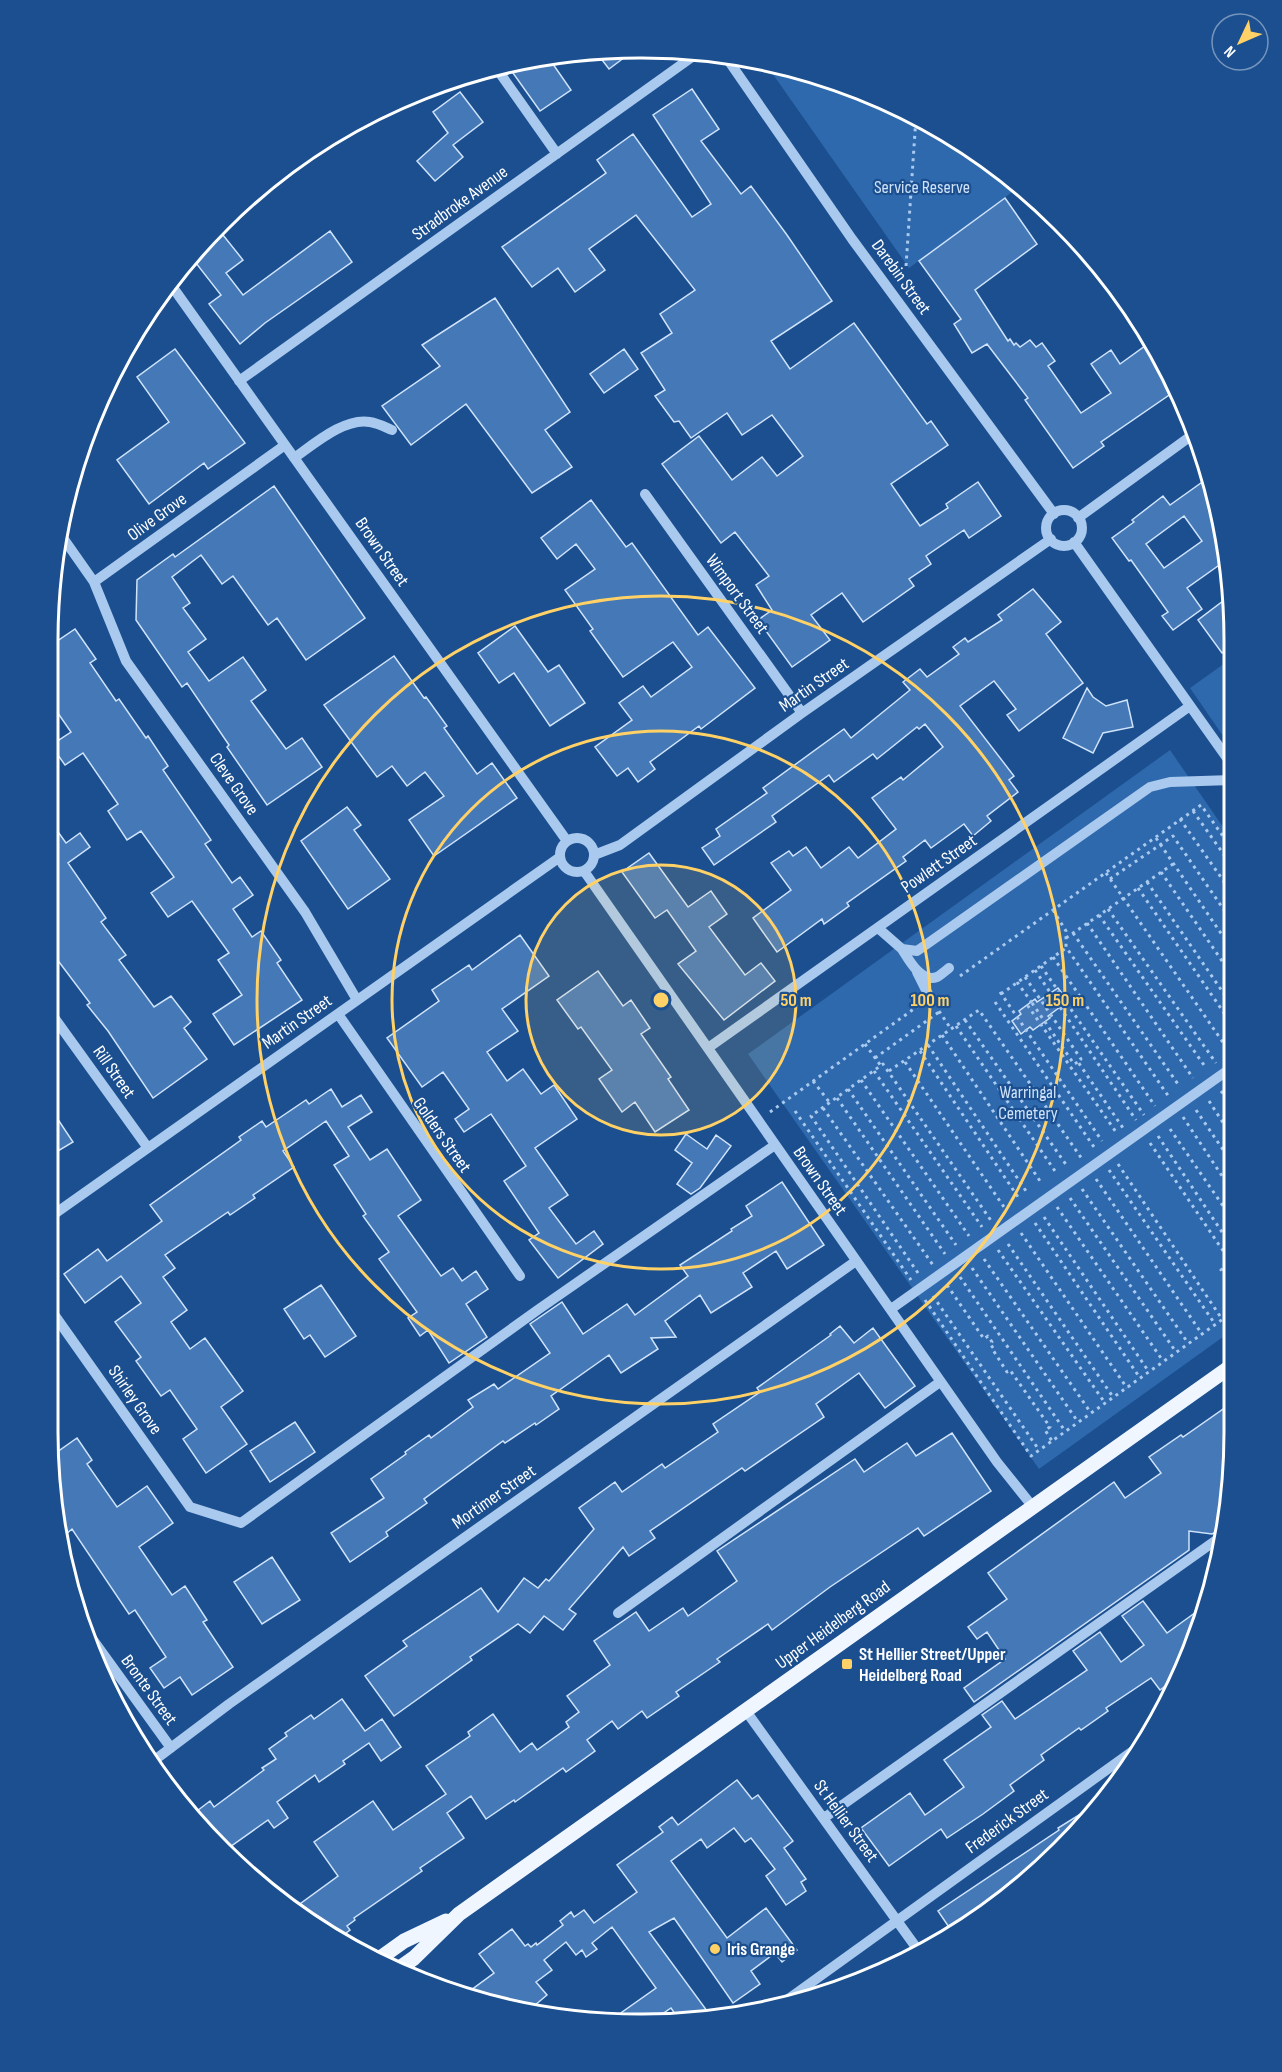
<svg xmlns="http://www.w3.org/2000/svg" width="1282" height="2072" viewBox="0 0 1282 2072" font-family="'Sofia Sans Condensed',sans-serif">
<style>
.green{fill:#2e69ad}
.building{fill:#4478b7;stroke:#cfe3fa;stroke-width:1.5;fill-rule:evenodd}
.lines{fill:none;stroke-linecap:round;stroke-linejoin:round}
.path{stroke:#a9c9ee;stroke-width:3;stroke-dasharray:3 4.5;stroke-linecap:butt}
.minor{stroke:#a9c9ee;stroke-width:10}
.major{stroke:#f0f6ff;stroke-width:15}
.ring{fill:none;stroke:#ffd166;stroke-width:3}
.poi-dot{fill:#ffd166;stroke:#1b4f8f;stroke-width:2}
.labels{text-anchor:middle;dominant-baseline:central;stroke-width:4.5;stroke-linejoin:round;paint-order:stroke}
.park-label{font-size:18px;fill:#cfe3fa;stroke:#1b4f8f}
.street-label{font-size:18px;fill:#fff;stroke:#1b4f8f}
.poi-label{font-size:18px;font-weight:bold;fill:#fff;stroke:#1b4f8f;text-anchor:start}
.rim{fill:none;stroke:#fff;stroke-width:3}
.centre{fill:#ffd166;stroke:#1b4f8f;stroke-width:3}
.ring-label{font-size:18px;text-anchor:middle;font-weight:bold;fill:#ffd166;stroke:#1b4f8f;stroke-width:4.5;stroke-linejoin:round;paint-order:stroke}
</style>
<rect width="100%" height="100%" fill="#1b4f8f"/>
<path class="green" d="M765,63l29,5 109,41 99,61 17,17 -110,81z
M1232,658v91l-42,-61z
M1170,750l62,90 -2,492 -191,137 -291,-415z"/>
<path class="building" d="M633,51l-24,18 -13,-17h2z
M548,57l23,33 -31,21 -32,-45z
M692,89l27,40 -18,12 40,53 10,-8 36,49 45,66 -61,40 19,28 64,-46 73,101 4,-3 17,24 -57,39 29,42 28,-18 -2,-4 32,-22 23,34 -32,22 -5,-8 -38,26 5,8 -22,15 5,7 -51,36 -21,-29 -31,22 19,25 -38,27 -34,-47 14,-10 -16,-25 13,-9 -34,-44 -14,11 -59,-79 37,-28 33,44 30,-23 15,19 26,-20 -31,-41 -30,20 -15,-22 -36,25 -12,-17 -5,1 -19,-26 10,-6 -24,-37 31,-20 -12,-19 35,-24 -59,-75 -47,34 16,21 -30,22 -17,-24 -26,19 -30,-40 104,-74 -9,-13 36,-26 59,83 19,-13 -58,-89z
M460,92l23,30 -30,23 10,12 -28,24 -18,-20 31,-28 -15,-21z
M1005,198l32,46 -62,46 33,51 2,-2 4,6 2,-2 4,4 10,-7 6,7 6,-4 13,18 -7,5 33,47 30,-20 -20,-29 20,-14 9,14 32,-23 23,50 -74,51 3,4 -31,22 -48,-68 3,-2 -41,-54 -15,9 -18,-29 7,-5 -42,-58z
M330,231l22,31 -87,61 -25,21 -31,-40 12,-9 -29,-37 31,-23 20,25 -17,13 17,22z
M495,298l75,114 -25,18 27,37 -40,26 -66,-89 -55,41 -29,-39 58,-40 -18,-21z
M175,349l70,94 -37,26 -4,-6 -55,41 -32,-44 52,-38 -32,-45z
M624,349l14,20 -34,24 -14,-19z
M1208,478l17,83 -38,27 15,21 -29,21 -11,-14 6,-4 -37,-52 -2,1 -17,-23 22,-16 -2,-2 31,-24 7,9zM1184,516l18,25 -38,27 -18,-24z
M274,486l91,132 -59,42 -29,-42 -9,7 -35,-49 -11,8 -21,-29 -29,22 18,26 -7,5 23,31 -18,13 21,29 34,-24 23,33 -15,11 35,48 16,-11 20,29 -55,38 -40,-58 2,-2 -42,-62 -5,4 -46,-67 1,-40 36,-26 2,3z
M591,500l35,47 6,-4 66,92 10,-8 47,61 -54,41 -2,-3 -49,36 5,7 -17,13 -10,-14 -11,8 -22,-29 37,-27 -13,-17 24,-17 8,11 41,-30 -19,-25 -50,35 -33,-46 3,-2 -28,-39 30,-21 -19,-25 -19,15 -16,-21z
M1033,589l28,33 -15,12 37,49 -64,48 -12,-16 9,-6 -22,-28 -34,25 54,70 -5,4 9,12 -31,24 4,5 -18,15 -9,-12 -33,24 -6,-8 -22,17 3,4 -59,42 2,3 -25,18 -2,-5 -45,33 -24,-34 38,-28 -20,-27 18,-12 4,5 13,-9 15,21 28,-21 9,11 38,-29 -24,-31 29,-21 2,3 40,-33 -18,-23 -6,5 -2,-2 -40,32 -4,-5 -39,28 -5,-7 -57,41 4,6 -62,43 -12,-17 18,-12 -4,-7 51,-36 -4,-5 81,-59 7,9 59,-48 -7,-8 17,-13 7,8 32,-23 -6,-7 12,-9 3,4 34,-22 -4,-5z
M1231,595l2,50 -11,8 -24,-33z
M515,626l33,46 11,-7 26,38 -35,23 -36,-53 -15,10 -21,-30z
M75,629l21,30 -6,4 26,38 3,-2 27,39 2,-2 20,30 -5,4 48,70 -6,4 27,39 8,-6 13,18 -20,14 19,28 9,-6 20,29 -4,3 25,37 -68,45 -21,-31 29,-19 -24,-35 11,-7 -37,-52 -24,16 -17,-24 23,-16 -33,-46 -14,9 -19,-29 10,-7 -35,-51 -18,12 -12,-17v-4l18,-12 -18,-26v-62z
M394,656l30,42 2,-1 21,29 -3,2 33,46 15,-11 25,35 -83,58 -25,-36 35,-24 -19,-24 -18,14 -15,-20 -15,11 -53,-72z
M1087,688l6,9 13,9 21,-6 6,27 -30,6 -10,20 -30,-15z
M347,807l14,18 -7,5 36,49 -42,30 -47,-68z
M53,825l13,18 14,-10 10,14 -22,16 38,55 -5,4 25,33 -7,5 35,47 17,-11 20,26 -7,6 23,31 -54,39 -45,-67 -21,-26 3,-2 -37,-49z
M649,853l39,54 23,-16 16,23 -18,13 36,48 16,-12 14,18 -51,39 -46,-56 18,-13 -29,-41 -12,8 -33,-46z
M520,935l29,41 -47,33 16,22 -31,21 20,29 16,-12 18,25 13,-9 23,34 -42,29 33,47 -19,13 27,36 18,-13 9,13 -45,34 -29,-38 10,-7 -35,-52 22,-15 -35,-52 -27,18 -9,-13 14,-10 -26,-37 -21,15 -35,-49 52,-37 -7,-11 37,-25 3,5z
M598,971l25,35 8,-6 19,28 -9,6 30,43 -3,2 21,31 -34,22 -20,-30 -13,10 -23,-33 13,-9 -31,-43 -3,2 -21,-29z
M1058,988l10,13 -20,15 2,2 -17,12 -3,-3 -9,7 -9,-13 9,-7 -2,-3 16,-12 2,3z
M331,1089l11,18 19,-12 11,17 -24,15 22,33 17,-11 34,51 -23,16 43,60 12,-8 9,13 14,-10 12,18 -22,15 21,33 -38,26 -21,-33 -8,6 -12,-18 9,-6 -38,-53 10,-7 -26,-36 3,-2 -32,-49 15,-9 -23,-35 -43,30 11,16 -41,28 2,3 -25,17 -2,-3 -63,43 10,13 -12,9 24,33 -16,12 19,27 15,-11 38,53 -22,16 26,37 -41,29 -23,-34 14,-10 -27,-39 -9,6 -25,-35 5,-4 -26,-35 26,-19 -20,-27 -36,27 -21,-29 34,-25 9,12 55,-40 -12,-16 91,-65 -2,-3 23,-16 4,6 40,-27 3,4z
M53,1112l20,30 -20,12z
M686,1134l21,15 9,-14 15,11 -31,42 -9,6 -14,-10 15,-21 -17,-13z
M782,1182l42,63 -37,24 -11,-18 -33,22 9,14 -41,26 -11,-18 -35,26 11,16 -25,1 7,11 -37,24 -12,-18 -58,41 8,13 -23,16 -1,-2 -30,20 -2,-2 -79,58 3,4 -41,29 2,4 -38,26 -19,-29 53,-35 -13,-19 35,-25 -1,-2 24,-17 2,3 42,-31 -5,-7 26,-16 4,5 52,-36 -20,-29 32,-22 21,32 44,-30 8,11 53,-39 -8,-11 52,-34 -1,-2 21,-13 -6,-10z
M321,1285l35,51 -31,21 -15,-22 -6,4 -20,-30z
M840,1326l14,17 19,-15 42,58 -30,22 -26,-35 -43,31 8,13 -79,54 -3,-3 -92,63 5,7 -26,18 -6,-9 -54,62 7,5 -13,16 -19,-14 -14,17 -12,-9 -48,33 2,3 -78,56 -29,-40 42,-30 -4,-5 78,-53 17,24 26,-34 14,10 8,-9 3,2 45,-52 -15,-21 36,-26 7,10 40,-28 3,4 53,-36 -5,-8 47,-32 -3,-4 74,-53 -1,-1z
M1229,1405v69l-3,5 3,4v25l-5,20 -12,6 -23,-3v19l-215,152 -10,-14 41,-29 -18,-27 -10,7 -9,-12 39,-28 -19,-26 126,-91 11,16 36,-25 -12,-16 32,-22 2,2z
M295,1422l20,30 -45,30 -20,-31z
M952,1433l39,58 -67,45 -6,-8 -88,59 -58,43 -4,-6 -51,35 3,3 -44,30 3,4 -32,22 -5,-7 -24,18 -6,-8 -25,19 8,11 -29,21 -3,-4 -48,34 -1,-2 -28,19 -15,-23 -24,17 17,25 -44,30 2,3 -68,47 1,2 -8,6 3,4 -11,8 -46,-29 45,-33 -24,-34 59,-41 20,29 53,-36 -20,-28 44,-30 -2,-4 25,-18 27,38 12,-9 5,7 32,-23 -3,-5 13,-10 -12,-16 43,-31 -16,-24 42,-29 13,19 34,-23 5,8 49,-35 -20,-30 138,-92 9,13 43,-29 9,13z
M77,1438l15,22 -5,4 30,43 30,-21 26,37 -34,24 33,48 13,-9 22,34 -4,2 30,45 -41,28 -12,-18 -16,11 -14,-20 16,-11 -31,-47 -6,4 -57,-85 -7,6 -9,-12 -3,-14v-54z
M272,1557l28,43 -38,24 -28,-42z
M1143,1601l24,32 36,-26 -14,51 -10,18 -19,14 -9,-12 -45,30 2,3 -27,19 -2,-2 -38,27 3,5 -34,25 4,6 -31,23 -36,24 -6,-9 -52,37 -28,-38 49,-35 15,22 39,-28 -20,-27 47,-33 -9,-12 20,-14 13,18 72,-49 -14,-19 27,-19 21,30 23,-17 -22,-29z
M342,1699l23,32 17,-12 19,28 -20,14 -12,-18 -26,18 2,3 -26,18 -4,-7 -38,27 11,16 -14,10 -6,-8 -41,29 -34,-35 17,-13 4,6 50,-37 -2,-2 14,-9 -7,-10 18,-13 -2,-3 26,-18 3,4z
M737,1780l15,19 6,-4 35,46 -9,7 22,31 -5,3 5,9 -20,14 -20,-29 9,-7 -24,-31 -6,4 -11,-14 -27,20 -6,-9 -30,22 56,77 39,-30 31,42 -15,12 -7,-9 -24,18 9,13 -27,19 -59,-85 -25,14 64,87 -33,2 -9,-13 -22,15 -41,-1 48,-34 -44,-61 -20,16 5,6 -11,8 -4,-7 -6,5 -10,-13 -22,18 8,10 -16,12 11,13 -19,16 -65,-15 31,-23 -15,-19 33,-25 13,17 3,-2 3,3 5,-4 1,2 26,-20 -3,-4 11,-9 3,5 10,-7 10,13 43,-31 -20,-27 46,-33 -4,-5 13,-10 6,8z
M1095,1805l3,3 -38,43 -89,73 -18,9 -15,-22 121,-81 -1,-2z"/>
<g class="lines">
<path class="path" d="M906,266l10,-149
M1193,811l39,55
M1180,819l52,74
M1156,838l75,110
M1161,872l70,102
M1106,873l125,181
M1110,879l63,-43 58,84
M1147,882l84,122
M1138,888l93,135
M1108,909l108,154
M1053,910l13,21v16l103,150
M1099,915l107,153
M1087,923l106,155
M1073,933l107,154
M1066,938l107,-74
M1053,957l102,149
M1041,966l103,149
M1035,970l101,150
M960,976l241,-171 31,44
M1025,977l56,82 -3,3 45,66
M1017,982l15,21 -4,3 88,126
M1000,992l102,149
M1001,994l65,-46
M995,1002l101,148
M1032,1003l42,61 4,-2
M939,1011l12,18
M965,1020l102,146
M956,1026l101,148
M942,1035l100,149
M865,1044l16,22
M928,1045l100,149
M920,1051l100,149
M875,1058l64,-46
M905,1062l101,148
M874,1071l108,156
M889,1071l90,-61 103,149
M861,1080l108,156
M813,1081l17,22
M848,1089l108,156
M1221,1091l10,13
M837,1098l108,156
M1209,1101l22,34
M823,1108l110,157
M1196,1110l34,50
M795,1111l116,169
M770,1112l148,-106
M1183,1117l47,71
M1170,1129l60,87
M1158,1136l72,108
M1150,1143l80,118
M1118,1164l104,155
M1109,1170l106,154
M1096,1179l106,155
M1082,1189l106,154
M1070,1198l106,154
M1057,1207l106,154
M1044,1217l105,155
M1035,1223l105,155
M1021,1233l106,155
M1008,1244l105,153
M998,1250l107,153
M984,1259l107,154
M972,1268l106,154
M918,1273l-107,-157 72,-52 109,158
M960,1277l105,154
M1230,1283l-9,-13 9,-6
M947,1285l37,54 4,-3 4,6 -2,2 4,5 -1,1 14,22 3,-2 40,57 -5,3 7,11
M933,1296l106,154
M925,1300l106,156 199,-142"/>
<path class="minor" d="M726,57l126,182 202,275
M497,69l60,85
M169,282l398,559
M239,381l460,-329
M294,458c20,-14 51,-41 76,-36 7,1 15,5 22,8
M645,494l157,219
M1046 528a18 18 0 1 1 36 0a18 18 0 1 1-36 0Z
M1078,518l117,-85
M61,535l33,47 191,-137
M1074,542l158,223
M94,582l32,79 179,251 52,88
M560 855a17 17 0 1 1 34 0a17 17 0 1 1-34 0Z
M594,855l26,-10 182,-132 249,-174
M584,871l413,591 36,45
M878,928l24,21 15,2 233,-164 20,-5 62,-2
M902,949c7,11 19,34 35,28 4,-2 8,-6 12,-9
M917,972l13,26
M338,1014l182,262
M53,1016l95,132
M708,1048l482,-342
M53,1215l507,-358
M891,1309l340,-241
M53,1313l137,194 51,16 298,-214 236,-164
M618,1613l322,-231
M80,1622l91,126
M746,1711l172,239
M152,1762l77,-58 627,-443
M824,1818l398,-282
M780,2005l357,-257"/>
<path class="major" d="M376,1961l28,-20 42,-20
M397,1970l17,-12 45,-44 771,-547"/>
</g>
<circle cx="661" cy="1000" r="135" fill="#ffd166" fill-opacity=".12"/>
<g class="ring">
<circle cx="661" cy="1000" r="135"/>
<circle cx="661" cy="1000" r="269"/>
<circle cx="661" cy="1000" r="404"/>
</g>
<g class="poi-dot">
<rect x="841" y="1658" width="12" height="12" rx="3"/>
<circle cx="715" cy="1949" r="6"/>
</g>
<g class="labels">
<g class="park-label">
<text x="922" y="187">Service Reserve</text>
<text x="1028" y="1092">Warringal<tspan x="1028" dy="21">Cemetery</tspan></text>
</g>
<g class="street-label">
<text transform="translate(460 203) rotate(-36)">Stradbroke Avenue</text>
<text transform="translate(901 277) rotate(54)">Darebin Street</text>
<text transform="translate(157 517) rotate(-36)">Olive Grove</text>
<text transform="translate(382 552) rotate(55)">Brown Street</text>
<text transform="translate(737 594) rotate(54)">Wimport Street</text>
<text transform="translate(814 685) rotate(-35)">Martin Street</text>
<text transform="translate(234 784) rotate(55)">Cleve Grove</text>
<text transform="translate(939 864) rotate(-35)">Powlett Street</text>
<text transform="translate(297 1022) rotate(-35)">Martin Street</text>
<text transform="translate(114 1072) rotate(55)">Rill Street</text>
<text transform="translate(442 1135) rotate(55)">Golders Street</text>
<text transform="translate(820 1181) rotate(55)">Brown Street</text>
<text transform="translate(135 1400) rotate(55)">Shirley Grove</text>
<text transform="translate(494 1497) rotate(-35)">Mortimer Street</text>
<text transform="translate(833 1625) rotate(-36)">Upper Heidelberg Road</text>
<text transform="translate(149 1690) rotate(54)">Bronte Street</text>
<text transform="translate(846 1821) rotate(54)">St Hellier Street</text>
<text transform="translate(1007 1821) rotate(-36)">Frederick Street</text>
</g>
<g class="poi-label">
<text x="859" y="1654">St Hellier Street/Upper<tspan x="859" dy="21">Heidelberg Road</tspan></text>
<text x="727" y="1949">Iris Grange</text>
</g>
</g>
<path d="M0 0H1282V2072H0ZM640 58H642A582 582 0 0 1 1224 640V1432A582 582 0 0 1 642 2014H640A582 582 0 0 1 58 1432V640A582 582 0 0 1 640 58Z" fill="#1b4f8f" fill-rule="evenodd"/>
<path class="rim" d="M640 58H642A582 582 0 0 1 1224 640V1432A582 582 0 0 1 642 2014H640A582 582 0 0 1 58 1432V640A582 582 0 0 1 640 58Z"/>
<circle cx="661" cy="1000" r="9" class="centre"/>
<g class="ring-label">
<text x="796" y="1006">50 m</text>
<text x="930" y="1006">100 m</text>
<text x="1065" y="1006">150 m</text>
</g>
<g transform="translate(1240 42) rotate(226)"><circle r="28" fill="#1b4f8f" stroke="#7695bc" stroke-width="1.5"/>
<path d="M0-4.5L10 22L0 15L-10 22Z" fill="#ffd166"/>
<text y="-9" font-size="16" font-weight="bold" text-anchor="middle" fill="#ffffff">N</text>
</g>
</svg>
